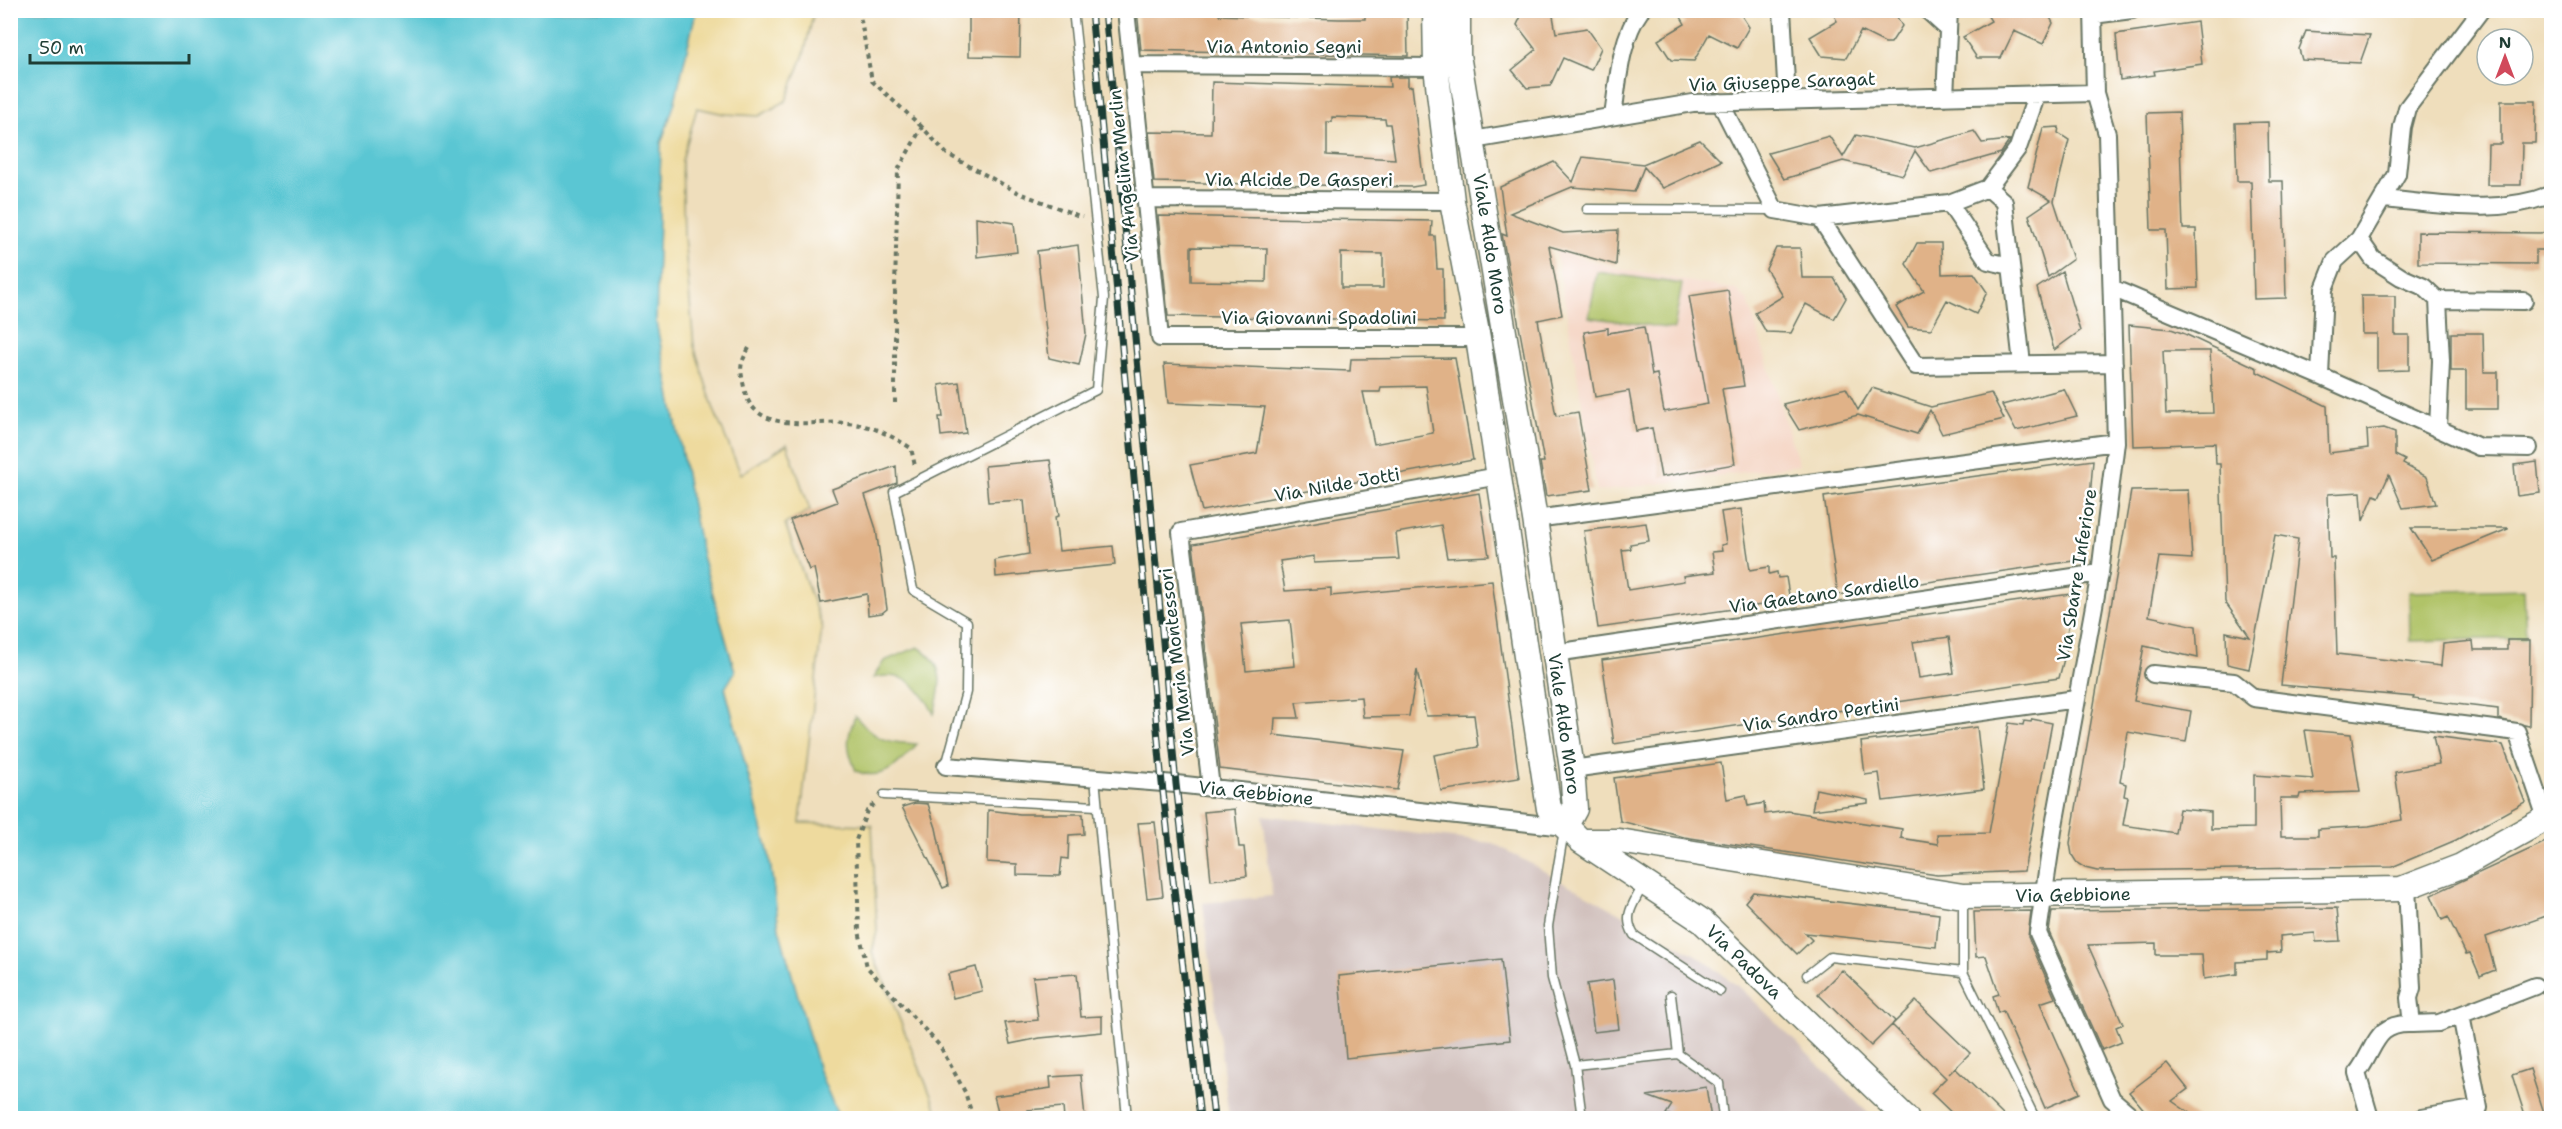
<svg xmlns="http://www.w3.org/2000/svg" width="2562" height="1129" viewBox="0 0 2562 1129" font-family="'Shantell Sans',sans-serif">
<style>
.built{fill:#f4d3c1}
.industrial{fill:#d0c0bc}
.green{fill:#b0c367;stroke:#68804e;stroke-width:1.5}
.sand{fill:#eeda9e;stroke:#868c69;stroke-width:1.5}
.water{fill:#5ac6d3;stroke:#3c8284;stroke-width:1.5}
.building{fill:#e0b288;fill-rule:evenodd}
.lines{fill:none;stroke-linecap:round;stroke-linejoin:round}
.lane-casing{stroke:#687564;stroke-width:11}
.street-casing{stroke:#687564;stroke-width:20}
.secondary-casing{stroke:#687564;stroke-width:27}
.path{stroke:#687564;stroke-width:4;stroke-dasharray:4.5 4.5;stroke-linecap:butt}
.lane{stroke:#fff;stroke-width:8}
.street{stroke:#fff;stroke-width:16}
.secondary{stroke:#fff;stroke-width:24}
.rail-casing{stroke:#1f3d34;stroke-width:7}
.rail{stroke:#fff;stroke-width:4.5;stroke-dasharray:14;stroke-linecap:butt}
.labels{text-anchor:middle;dominant-baseline:central;stroke-width:5;stroke-linejoin:round;paint-order:stroke}
.street-label{font-size:18px;fill:#1f3d34;stroke:#fff}
</style>
<rect width="100%" height="100%" fill="#fff"/>
<filter id="ink" filterUnits="userSpaceOnUse"><feTurbulence type="fractalNoise" baseFrequency=".0167" numOctaves="2"/><feDisplacementMap in="SourceGraphic" scale="12" xChannelSelector="R" yChannelSelector="G"/><feConvolveMatrix kernelMatrix="1 2 1 2 8 2 1 2 1" color-interpolation-filters="sRGB"/></filter>
<filter id="wash" filterUnits="userSpaceOnUse"><feTurbulence type="fractalNoise" baseFrequency=".008" numOctaves="4" result="noise"/><feDisplacementMap in="SourceGraphic" scale="24" xChannelSelector="R" yChannelSelector="G"/><feGaussianBlur stdDeviation="1.35" result="paint"/><feColorMatrix in="noise" values="0 0 0 0 0 0 0 0 0 0 0 0 0 0 0 0 0 1.4 0 .05"/><feComposite in="paint" operator="in"/></filter>
<g filter="url(#wash)">
<rect width="100%" height="100%" fill="#efdebc"/>
<path class="built" d="M1556,250l59,18 122,22 11,11 51,164 -202,27z"/>
<path class="industrial" d="M1263,815l230,28 208,115 42,32 130,128h-644l-26,-215 69,-7z"/>
<path class="green" d="M1597,272l85,12 -8,45 -85,-12z
M2524,589l2,49 -116,3 -1,-49z
M918,647c28,17 24,38 16,67 -13,-27 -29,-44 -61,-36l11,-17z
M855,716c22,25 29,26 62,28 -16,19 -35,39 -61,27 -10,-24 -10,-31 -1,-55z"/>
<path class="sand" d="M696,11h118l-10,43 -18,47 -27,15 -34,-2 -28,-6 -15,52 2,76 10,110 20,64 27,64 46,-30 23,66 -25,14 37,102 -22,197 72,2 5,106 -5,21 68,166h-101l-20,-47 -40,-142 -10,-74 -44,-168 10,-16 -33,-115 -46,-234 5,-179 13,-38z"/>
<path class="water" d="M10,11h686l-22,94 -13,38 -5,179 46,234 33,116 -10,16 44,167 10,74 40,142 20,47h-828z"/>
<g id="blocks">
<path class="building" d="M969,10h52l-1,47 -51,-1z
M1137,10h82v5l120,4h26v-9h42l1,46 -267,-6z
M1524,10h28l4,23 31,-5 14,20 -10,22 -28,-12 -13,28 -23,2 -15,-18 24,-20 -19,-25z
M1677,10h61l11,17 -12,21 -28,-14 -15,27 -23,-1 -13,-20 27,-16z
M1831,10h62l9,16 -11,17h-6l-24,-12 -15,27 -24,-2 -12,-19 27,-16z
M1984,10h62l7,13 -10,21 -29,-13 -13,27h-24l-14,-21 28,-16z
M2197,22l5,42 -48,7 1,4 -35,5 -4,-46z
M2306,31l29,2 35,2 -10,28 -58,-3 -3,-11z
M1389,77h19v10l4,-1 12,99 -12,2 -258,-5 -5,-50 62,1 1,-51 178,5zM1332,117l53,2 1,5h4l5,35 -68,-4v-33h5z
M2501,101h35l-1,42h-13l-1,42h-34l1,-41h13z
M2179,112l4,117h13l2,59 -30,1 -2,-59h-15l-4,-117z
M2268,122l1,59h14l3,117 -32,1 -3,-118h-14l-2,-58z
M2059,127l-1,6 11,7 -15,61 19,58 -25,18 -19,-62 22,-15 -23,-13 15,-59z
M1974,131l8,12 28,-3 -9,13 -70,20 -16,-22 -12,24 -60,-14 -59,18 -16,-26 61,-17 14,21 13,-22 59,13z
M1700,140l21,21 -58,27 -19,-21 -10,25 -62,-5 -62,26 53,20 55,-3 -2,35 -67,-19 13,69 -24,5 18,96 22,-4 14,78 -46,6 -6,-34h4l-42,-228 5,2 -7,-49 54,-25 19,20 10,-25 60,7z
M1158,216l274,5 -1,15h4l2,33h6l1,52 -276,-5zM1191,247l76,1 -1,34 -75,-1zM1341,253l42,1v34h-42z
M976,217l38,6 3,29 -40,5z
M2418,232l134,1v17h-16v14l-118,-1z
M1917,243h24l1,31 32,-1 13,19 -11,22 -29,-14 -16,29 -23,-2 -12,-20 28,-16 -18,-27z
M1078,245l8,89 -7,31 -30,-7 -12,-107z
M1776,248h24l2,30h32l12,20 -12,21 -28,-15 -15,29 -25,-1 -11,-19 28,-17 -17,-27z
M2062,271l18,60 -26,19 -17,-62z
M1728,290l16,96 -22,3 13,75 -74,13 -9,-49 -16,3 -7,-40 -34,6 -11,-65 24,-4v5l36,-6 8,48 5,-1 7,38 44,-8 -19,-108z
M2361,296h34v39h14v35l-32,1v-37h-15z
M2129,325l42,4 14,5 72,34v4l70,34 2,47 39,-5 -1,-18 17,-2 11,4v23l10,5 -2,4 24,13 9,27 -33,4 -14,-33 -10,22 -5,-2 -11,26 -2,-29 -33,2 2,64h4l3,96 104,12 2,-22 30,-3 1,9h33v-10h23l-1,86 -31,-7v-10l-85,-10 1,-2 -133,-12 17,-146 -23,-4 -26,134 -22,-5 -1,-32 24,5 -25,-35 -5,-138h-4l-1,-21 -82,3zM2163,351h47l3,62 -47,1z
M2451,333h32l1,39h14v37h-32v-38h-15z
M1455,358l18,102 -271,51 -12,-46 67,-12 8,-46 -97,-4 -4,-39 186,7 1,-12zM1426,386l7,47 -59,11 -11,-52h17l1,-5z
M959,382l7,51 -25,3 -2,-19h4l-4,-32z
M1846,388l12,22 14,-22 59,19 60,-14 13,26 -62,15 -12,-24 -13,24 -59,-19 -59,15 -16,-26z
M2064,389l13,27 -61,15 -14,-26z
M1050,460l9,56 -4,1 4,34 54,-5 2,19 -119,12 -1,-17 34,-6 -5,-54 -36,2 -3,-36z
M2093,460l-4,51 -9,49 -242,35 -14,-98z
M2537,462l3,31 -23,3 -3,-31z
M896,466l1,17 -32,12 11,34 11,80 -5,4 -14,2 -1,-21 -46,9 -7,-35 -5,2 -19,-50 47,-18 -5,-13z
M2188,490l4,69 -33,-2 -10,59 47,10 2,32 -54,-12 -10,55 57,10 -5,31 -58,-10 -8,50 6,2 -2,12 4,1 -5,28 52,8 4,-24 32,3v17l43,-1v-53l59,4 -8,-49 46,4 9,58 -60,2 -1,4h-19l1,38h37v-7l51,-3 33,-6 -7,-48 44,-8 -6,-28 70,9 22,57 -69,38 -64,27 -295,4 -12,-3 -8,-5 -5,-8 -2,-12 61,-352z
M1479,493l10,63 -42,2 -6,-33 -45,8 3,26 -85,4v-7l-34,5 5,30 46,-3v8l161,-15 27,197 -78,13 -7,-36 44,-8 -4,-32 -48,1 -9,-46 -8,46 -46,1 -2,-20 -65,5 3,16h-24l-1,17 130,16 -7,39 -177,-21 -27,-225zM1290,620l5,46 -49,5 -5,-47z
M1741,509l9,61 19,-3v7l8,-2 1,6 8,-1 4,24 -192,27 -14,-97 62,-8 3,18 -19,3 1,5 -9,1 6,40 56,-9 -1,-5 32,-4 -3,-20 10,-1 -1,-6 5,-1 -5,-32z
M2411,528h97v1l-76,31z
M2070,594l2,15 -5,24 4,-1 -12,46 -445,66 -12,-84zM1949,637l5,36 -35,5 -6,-36z
M2032,719l20,4 -28,148 -87,4 -253,-38 -64,-16 -6,-43 107,-15 6,36 19,-4 2,11 16,-3 1,11 23,-3 114,18 -1,9 37,6 -1,-10 52,-1 20,-110 14,2 1,-4 7,1z
M1977,727l7,62 -101,12 -4,-28 -14,2 -4,-33z
M1816,789l52,11v3l-56,7z
M915,803l13,1 8,24 12,58 -5,2 -41,-81z
M1235,809l4,38h5l3,29 -36,4 -7,-68z
M988,810l32,4h63l1,20 -15,1 -1,24 -6,-1 -2,18 -43,-1v-11l-30,-2z
M1155,822l8,74 -16,2 -9,-75z
M2552,839v75l-66,23 9,33 -15,6 -10,-23 -4,1 -18,-37 -6,3 -11,-25z
M1753,892l186,22 -3,33 -131,-14 7,7 -15,14 -52,-52z
M2337,908l3,33 -24,1 -1,-9 -35,3 1,16 -14,1v7l-30,2v12l-33,5 -2,-24h-46v-12l-68,2 35,79 -7,3 6,15 -20,8 -53,-118 3,-21z
M2031,911l-3,26 27,61 -15,5 40,90 -35,15 -42,-97 -5,2 -5,-17 6,-2 -13,-38 -10,1 -2,-45z
M1501,959l9,81 -164,18 -7,-82z
M976,967l6,24 -29,7 -5,-24z
M1842,970l53,51 -3,4 24,-24 54,52 -21,21 6,-6 52,51h-49l-27,-26 15,-15 -54,-53 -21,21 -53,-52z
M1077,974l4,43 21,-1v16l-62,6 -30,6 -5,-21 33,-3 -5,-43z
M1613,980l6,49 -25,3 -7,-48z
M2167,1063l21,26 -16,12 26,18h-46l-23,-27z
M2530,1069l16,50h-20l-14,-44z
M1081,1075l4,44h-21l-1,-12 -35,3 1,6 -29,3 -6,-23 57,-8 -1,-11z
M1706,1087l5,32h-31l-14,-5 6,-9 -25,-9z"/>
</g>
</g>
<g filter="url(#ink)">
<use href="#blocks" fill-opacity="0" stroke="#687564" stroke-width="1.5"/>
<g class="lines">
<defs>
<path id="lane" d="M1587,209l188,1
M946,766l20,-74 1,-70 -54,-32 -19,-98 202,-102 8,-92 -31,-288
M1095,778l32,340
M884,795l213,11
M1564,830l-16,96 4,52 23,87
M1643,885c-9,19 -21,30 -9,50l86,56
M1963,899v73l72,146
M1807,975l23,-18 133,15
M1671,995l7,59
M1582,1118l-7,-53 103,-11 41,29 4,35"/>
<path id="street" d="M1126,10l34,328h318
M1782,10l5,90
M1927,10l21,19
M2093,10l2,83 12,41 9,308 -16,131 -47,258 -15,102 74,166 22,19
M2093,15l39,-5
M1133,65l303,2
M1945,97l4,-87
M1720,102l55,108 45,8 129,-15 39,-15 30,-40 19,-54
M1613,116c5,-34 7,-77 28,-106
M1473,140l220,-37 402,-10
M1988,188l16,14 18,162
M1145,199l307,2
M2384,199c56,5 114,17 168,-5
M1949,203l39,58 23,5
M1820,218l96,148 198,-3
M2359,239l14,20 28,18 23,10 14,13 86,1
M2112,288l208,88 159,71 50,1
M2438,300l3,61 -3,67
M2320,376l4,-87 11,-28 24,-22 38,-65 5,-47 5,-19 74,-98
M1535,519l581,-77
M1555,653l545,-80
M2153,674l81,8 20,16 263,34 29,86
M946,766l230,18 389,43
M1572,769l504,-70
M1211,788l-30,-256 318,-56
M2407,887l5,101 -3,10 3,26 27,-1 96,-37
M2370,1118l-13,-45c19,-24 17,-51 55,-49
M2422,1118l57,-10 -18,-93"/>
<path id="secondary" d="M1435,10l1,57 16,134 26,137 71,471 32,32 121,80 204,197
M1458,10v45l77,464 37,250 3,40 -10,18
M1581,841h38l344,55 438,-7 60,-23 91,-51"/>
</defs>
<use href="#lane" class="lane-casing"/>
<use href="#street" class="street-casing"/>
<use href="#secondary" class="secondary-casing"/>
<path class="path" d="M859,10l13,71 50,46
M749,348c-10,18 -9,19 -5,39 8,49 69,33 103,36 25,2 43,12 64,25l4,18
M895,403v-115l3,-118 24,-43 25,27 72,39 63,24
M874,804l-7,7 -11,29 3,91 8,36 73,79 25,46 8,26"/>
<use href="#lane" class="lane"/>
<use href="#street" class="street"/>
<use href="#secondary" class="secondary"/>
<defs>
<path id="rail" d="M1091,10l71,773 38,335
M1105,10l71,774 38,334"/>
</defs>
<use href="#rail" class="rail-casing"/>
<use href="#rail" class="rail"/>
</g>
</g>
<g class="labels">
<g class="street-label">
<text x="1284" y="47">Via Antonio Segni</text>
<text transform="translate(1782 82) rotate(-2)">Via Giuseppe Saragat</text>
<text transform="translate(1124 176) rotate(-96)">Via Angelina Merlin</text>
<text x="1299" y="180">Via Alcide De Gasperi</text>
<text transform="translate(1490 244) rotate(81)">Viale Aldo Moro</text>
<text x="1319" y="318">Via Giovanni Spadolini</text>
<text transform="translate(1337 485) rotate(-10)">Via Nilde Jotti</text>
<text transform="translate(2077 575) rotate(-81)">Via Sbarre Inferiore</text>
<text transform="translate(1824 594) rotate(-8)">Via Gaetano Sardiello</text>
<text transform="translate(1177 662) rotate(-97)">Via Maria Montessori</text>
<text transform="translate(1821 715) rotate(-8)">Via Sandro Pertini</text>
<text transform="translate(1564 724) rotate(82)">Viale Aldo Moro</text>
<text transform="translate(1256 793) rotate(6)">Via Gebbione</text>
<text transform="translate(2073 895) rotate(-1)">Via Gebbione</text>
<text transform="translate(1744 962) rotate(44)">Via Padova</text>
</g>
</g>
<rect width="2562" height="1129" fill="none" stroke="#fff" stroke-width="36"/>
<g transform="translate(2505 57)"><circle r="28" fill="#ffffff" stroke="#a5b1ae" stroke-width="1.5"/>
<path d="M0-4.5L10 22L0 15L-10 22Z" fill="#d1495b"/>
<text y="-9" font-size="16" font-weight="bold" text-anchor="middle" fill="#1f3d34">N</text>
</g>
<path d="M30 54v9h159v-9" fill="none" stroke="#1f3d34" stroke-width="3"/>
<text x="39" y="54" font-size="18" fill="#1f3d34" stroke="#ffffff" stroke-width="4.5" paint-order="stroke">50 m</text>
</svg>
